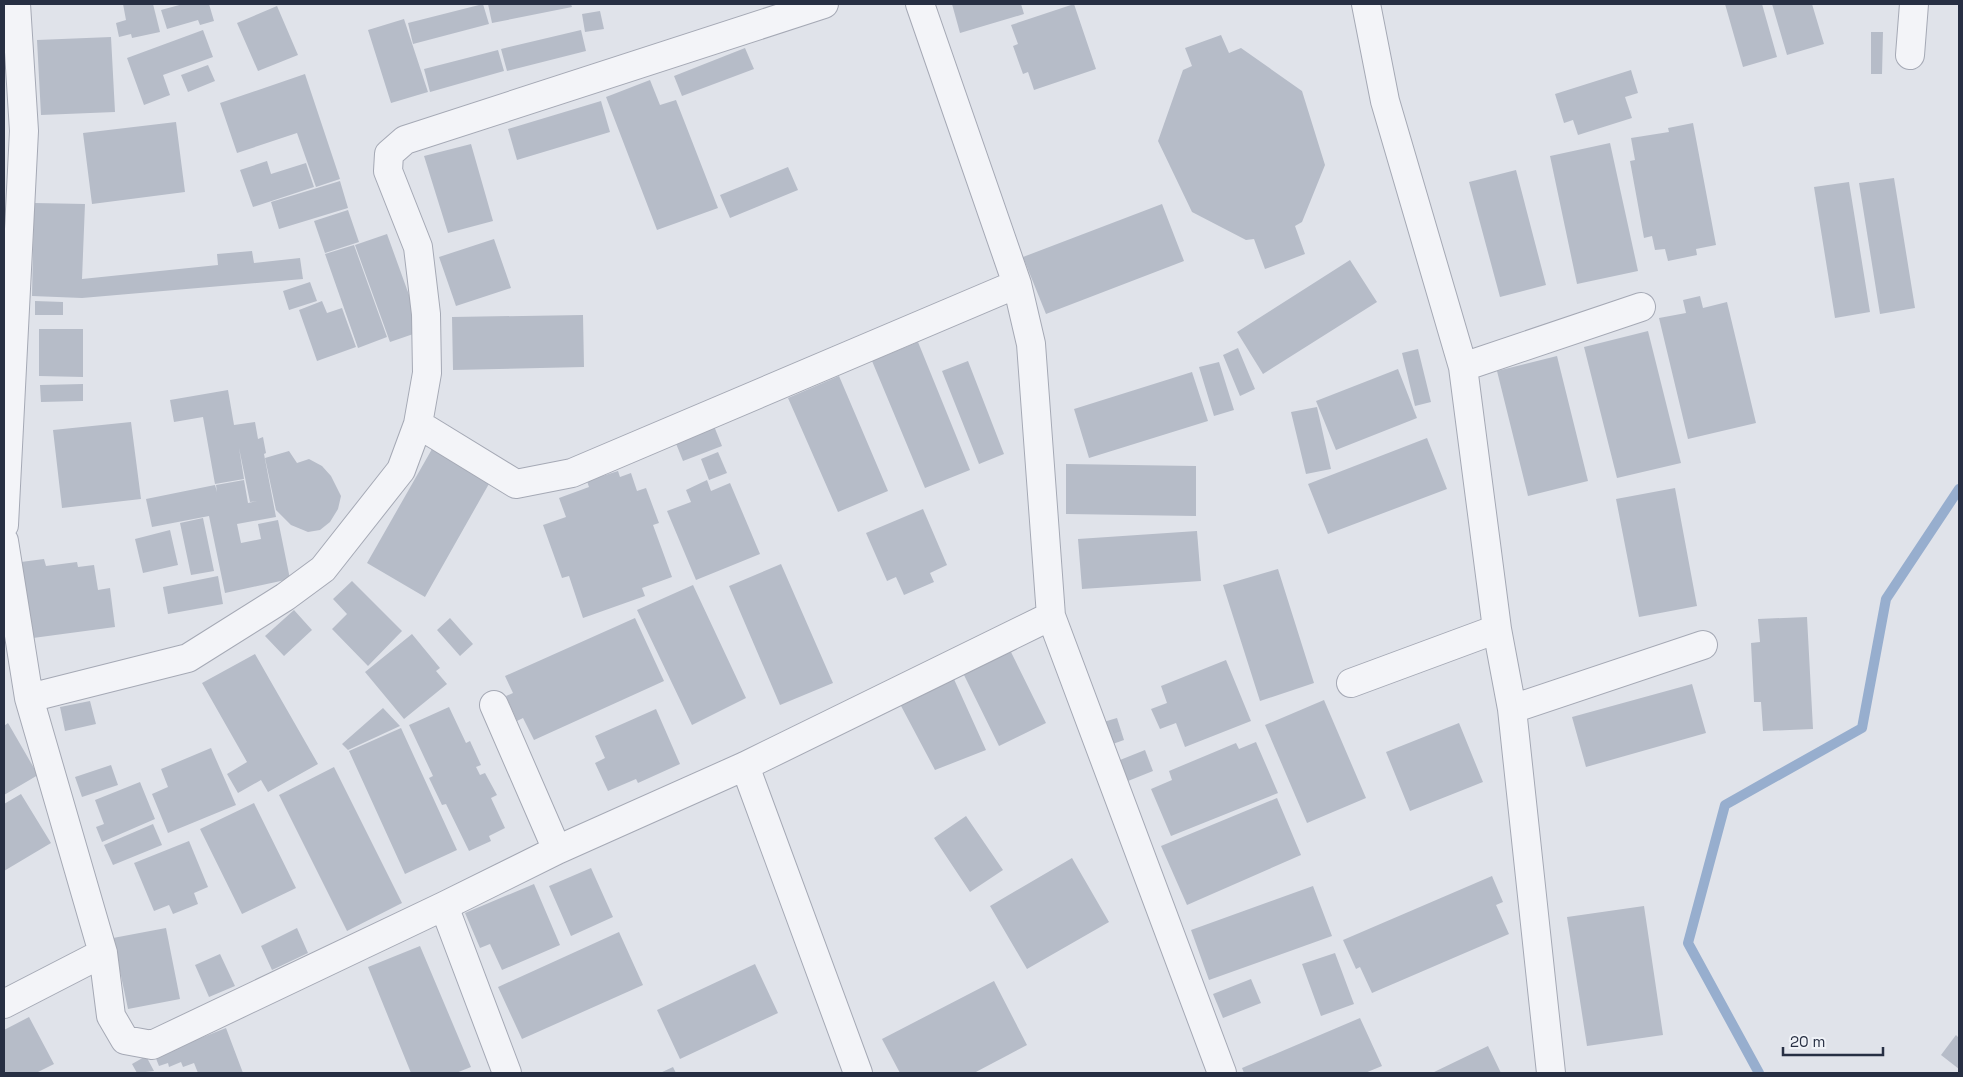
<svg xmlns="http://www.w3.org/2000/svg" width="1963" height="1077" viewBox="0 0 1963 1077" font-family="'Space Grotesk',sans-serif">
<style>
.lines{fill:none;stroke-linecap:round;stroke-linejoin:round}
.stream{stroke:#97aece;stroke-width:10}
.building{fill:#b6bcc8}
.minor-casing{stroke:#a5a9b5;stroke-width:30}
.minor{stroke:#f3f4f8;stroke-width:28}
</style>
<rect width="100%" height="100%" fill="#e0e3ea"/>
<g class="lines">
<path class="stream" d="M1759,1073l-71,-130 37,-138 137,-77 24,-129 73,-110"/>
</g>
<path class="building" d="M123,4h30l7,28 -28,6 -1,-4 -12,3 -3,-14 10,-3z
M183,4h26l5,17 -14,4 -2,-5 -31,9 -6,-19z
M483,4l6,20 -76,20 -5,-21z
M488,4h83l1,3 -80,16z
M952,4h69l3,10 -64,19z
M1074,4l22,65 -62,21 -6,-18 -5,2 -10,-28 5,-2 -7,-19z
M1725,4h37l15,53 -34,10z
M1772,4h40l12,40 -37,11z
M277,6l21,49 -40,16 -21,-48z
M600,11l4,18 -19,3 -3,-18z
M404,19l24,73 -37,11 -23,-73z
M203,30l10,27 -50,18 7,20 -26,10 -17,-47z
M581,30l5,21 -79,20 -6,-22z
M1871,32h12l-1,42h-11z
M1221,35l8,18 12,-5 61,43 23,74 -23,57 -7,4 10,28 -40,15 -11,-30 -8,1 -54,-28 -34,-71 25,-71 9,-4 -7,-18z
M111,37l4,75 -74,3 -4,-75z
M745,48l9,21 -72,27 -8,-20z
M498,50l6,21 -74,21 -6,-23z
M208,65l7,16 -27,11 -7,-17z
M1631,70l7,23 -13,4 7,21 -54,17 -5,-15 -9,3 -9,-29z
M305,74l35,105 -24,8 -19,-54 -60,20 -17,-50z
M650,80l10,25 16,-5 42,108 -61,22 -51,-133z
M601,101l9,31 -93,28 -9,-31z
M176,122l9,70 -93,12 -9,-71z
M1693,123l23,122 -20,4 1,6 -29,6 -3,-12 -10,1 -3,-14 -8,2 -14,-77 5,-1 -4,-22 38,-6 -1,-4z
M1610,143l28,128 -61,13 -27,-128z
M471,144l22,77 -45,12 -24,-77z
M267,161l4,13 35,-11 8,24 -61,20 -13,-37z
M788,167l10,23 -68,28 -10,-23z
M1516,170l30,115 -46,12 -31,-115z
M1894,178l21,130 -35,6 -21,-131z
M340,181l8,27 -69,21 -8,-27z
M1849,182l21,130 -35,6 -21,-131z
M34,203l51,1 -3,75 136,-14 -1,-11 35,-3 2,12 46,-5 3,21 -221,19 -50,-2z
M1162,204l22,57 -138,53 -23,-57z
M348,210l11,32 -34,11 -11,-32z
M387,234l35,97 -32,11 -35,-97z
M494,239l17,49 -55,18 -17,-49z
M354,245l33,92 -29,11 -33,-94z
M1350,260l27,42 -114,72 -26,-42z
M310,282l7,19 -28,9 -6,-19z
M1700,296l3,12 24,-6 29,121 -68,16 -29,-121 27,-5 -3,-13z
M35,301l28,1v13h-28z
M322,301l5,12 15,-5 14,39 -39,14 -18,-51z
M583,315l1,52 -131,3 -1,-53z
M39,329h44v48l-44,-1z
M1648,331l33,132 -64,15 -33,-131z
M918,342l52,128 -45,18 -53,-127z
M1238,348l17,41 -15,7 -17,-41z
M1418,349l13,53 -16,4 -13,-53z
M1557,356l31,125 -60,15 -31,-125z
M968,361l36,93 -25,10 -37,-93z
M1219,362l15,48 -20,6 -15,-49z
M1398,369l19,49 -81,32 -20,-49z
M1192,372l16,49 -119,37 -15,-49z
M839,376l49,115 -50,21 -50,-114z
M83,384v17l-42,1 -1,-17z
M228,390l6,35 21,-3 3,17 5,-2 3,16 -2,1 12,63 -39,7 4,19 20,-4 -3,-15 20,-4 12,59 -65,14 -16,-77 -57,11 -6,-28 69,-14 2,7 -1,-7 28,-5 4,23 9,-2 -7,1 -11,-54 5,31 -29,5 -12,-67 -29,5 -4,-22z
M1317,407l14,62 -25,5 -15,-62z
M712,421l10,25 -39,15 -10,-25z
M131,422l10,77 -79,9 -9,-78z
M1427,438l20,51 -119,45 -20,-50z
M432,449l58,33 -65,115 -58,-34z
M289,451l8,12 12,-4 13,7 9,10 10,20 -3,13 -8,13 -10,8 -12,2 -17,-7 -15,-15 -11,-52z
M718,452l9,21 -18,7 -8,-21z
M1066,464l130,2v50l-130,-2z
M618,471l2,6 11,-4 6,18 9,-3 13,35 -6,2 19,52 -30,11 3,8 -62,22 -14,-42 -7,2 -19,-53 23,-8 -7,-19 30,-11 -2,-6z
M707,480l4,11 19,-8 30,71 -64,26 -29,-69 24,-9 -5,-12z
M1675,488l22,118 -58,11 -23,-118z
M923,509l24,56 -17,8 4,9 -30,13 -8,-18 -9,4 -21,-48z
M203,518l11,53 -23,4 -11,-52z
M170,530l8,35 -35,8 -8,-34z
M1197,531l4,50 -119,8 -4,-50z
M44,559l2,7 31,-4 1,5 16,-2 4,25 12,-2 5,39 -82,11 -12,-76z
M781,564l52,119 -53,22 -51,-119z
M1278,569l36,114 -54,18 -37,-116z
M218,576l5,28 -55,10 -5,-27z
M352,581l50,50 -34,35 -36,-37 15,-15 -14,-15z
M693,585l53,113 -54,27 -55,-115z
M294,610l18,20 -28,26 -19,-20z
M1807,617l6,112 -50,2 -2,-29h-7l-3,-59 9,-1 -2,-23z
M450,618l23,26 -13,12 -23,-26z
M635,618l29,63 -130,59 -11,-22 -6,3 -11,-25 7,-3 -8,-17z
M412,634l28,34 -4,3 11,13 -43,35 -39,-47z
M1010,650l36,73 -47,23 -36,-73z
M255,654l63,110 -50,28 -7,-12 -23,13 -11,-19 20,-12 -45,-79z
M1226,660l25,61 -66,26 -9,-24 -16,6 -9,-20 16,-6 -6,-17z
M953,677l33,73 -51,20 -35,-66z
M1692,684l14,49 -120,34 -14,-50z
M1324,700l42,98 -59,25 -42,-98z
M90,701l6,23 -31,7 -5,-24z
M449,707l17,36 4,-2 11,24 -5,2 4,8 5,-2 12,22 -6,3 14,30 -16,8 2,5 -22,10 -23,-47 -4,1 -13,-27 4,-2 -24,-51z
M383,708l17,18 -52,24 -6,-6z
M656,709l24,55 -42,19 -2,-4 -28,12 -13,-28 10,-5 -10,-22z
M1117,718l7,22 -17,6 -7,-23z
M8,723l30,52 -34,20v-69z
M1459,723l24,59 -73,29 -24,-59z
M401,728l56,122 -52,24 -56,-123z
M1256,742l22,51 -107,43 -20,-47 21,-9 -3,-9 67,-28 3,6z
M211,748l25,57 -68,28 -16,-39 16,-7 -7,-18z
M1145,750l8,21 -30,12 -8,-21z
M111,765l7,20 -36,12 -7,-20z
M334,767l68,136 -55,28 -68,-136z
M140,782l15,37 -53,23 -6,-15 8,-3 -9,-24z
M21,794l30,49 -47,28v-67z
M1277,798l24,57 -114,50 -26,-59z
M254,803l42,85 -54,26 -42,-85z
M966,816l37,54 -33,22 -36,-54z
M153,824l9,21 -49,20 -9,-20z
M189,841l19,46 -14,6 4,11 -25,10 -4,-9 -15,6 -20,-48z
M1072,858l37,64 -82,47 -37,-63z
M591,868l22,49 -42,19 -22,-50z
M1492,876l11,26 -7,3 13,29 -137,59 -12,-26 -4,2 -13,-29z
M534,884l26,61 -58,25 -12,-26 -10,4 -15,-35z
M1313,886l19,50 -123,44 -18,-50z
M1644,906l19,129 -76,11 -20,-129z
M166,928l14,71 -52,10 -15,-71z
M297,928l11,25 -36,17 -11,-24z
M619,932l24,53 -121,54 -24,-52z
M420,946l51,121 -15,6h-45l-43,-106z
M1335,953l19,51 -33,12 -19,-52z
M220,954l15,32 -26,11 -14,-32z
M755,964l23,49 -98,46 -23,-49z
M1251,979l10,24 -38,15 -10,-24z
M994,981l33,64 -53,28h-74l-18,-34z
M29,1017l25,47 -18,9h-32v-43z
M1360,1018l22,48 -17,7h-121l-2,-5z
M226,1028l17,45h-45l-4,-10 -11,4 -2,-5 -12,5 -1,-4 -9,3 -4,-10z
M1956,1035l3,3v31l-18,-14z
M1488,1046l13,27h-69z
M146,1056l8,15 -17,2 -5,-9z
M673,1067l3,6h-16z"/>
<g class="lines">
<defs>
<path id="minor" d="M920,4l97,280 14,60 20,272 171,457
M1366,4l19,97 78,266 34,262 15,80 39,364
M1910,55l4,-51
M1463,367l178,-60
M418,424l98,60 56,-11 445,-189
M4,525l20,-394 -8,-127
M4,541l25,157 74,255 8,63 14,24 27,5 292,-139 113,-56 188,-84 306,-150
M1351,683l146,-54
M29,698l159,-40 97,-61 38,-28 78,-99 17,-46 9,-51 -1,-59 -8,-67 -30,-76 1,-17 16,-14 419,-136
M494,705l63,145
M1512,709l191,-64
M745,766l113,307
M444,906l63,167
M4,1004l99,-51"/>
</defs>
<use href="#minor" class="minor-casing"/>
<use href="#minor" class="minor"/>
</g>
<rect width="1963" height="1077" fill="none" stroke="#272f43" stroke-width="10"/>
<path d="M1783 1047v8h100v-8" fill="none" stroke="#272f43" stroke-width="2.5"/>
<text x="1790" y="1047" font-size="15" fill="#272f43" stroke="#eff2f7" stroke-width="4" paint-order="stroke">20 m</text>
</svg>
